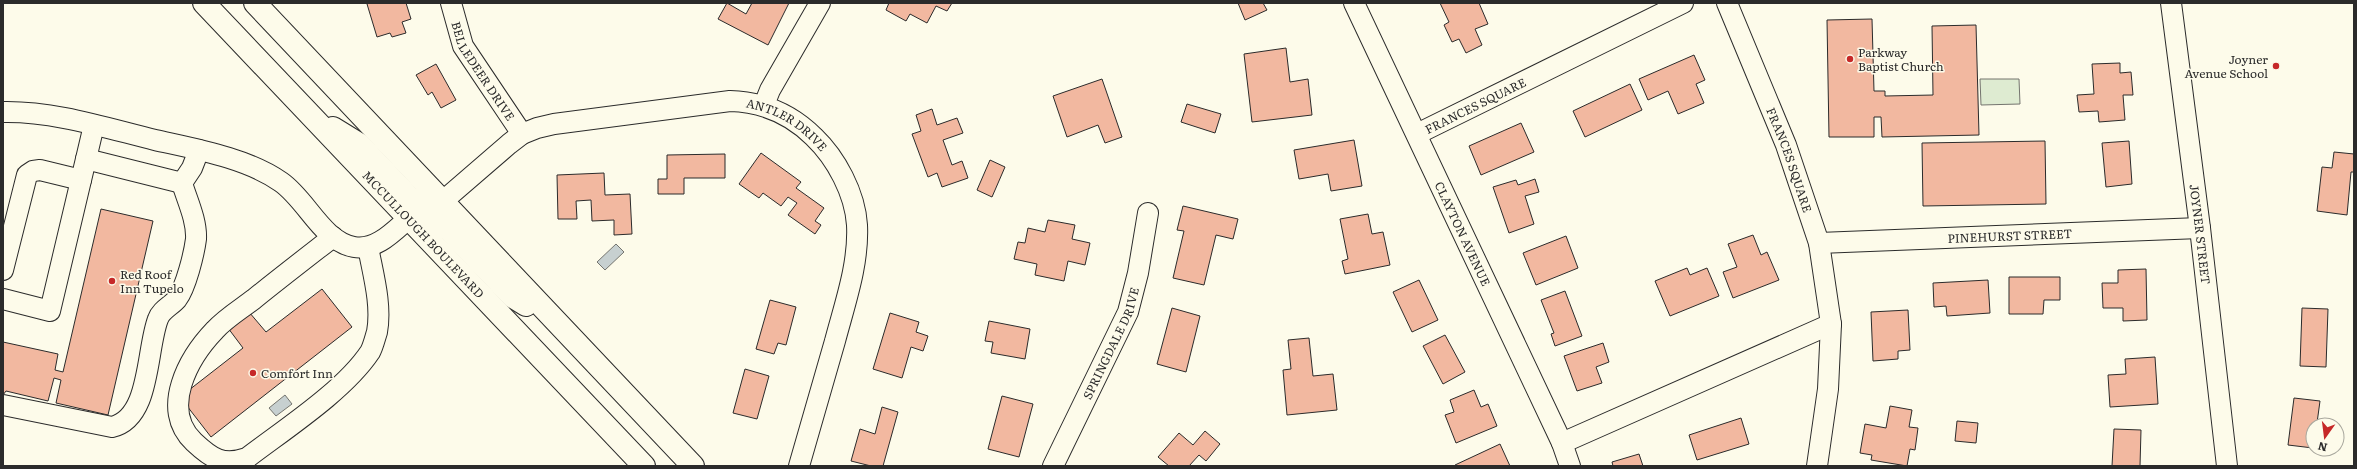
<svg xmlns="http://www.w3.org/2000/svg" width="2357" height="469" viewBox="0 0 2357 469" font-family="Literata,serif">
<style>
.green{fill:#deebd1;stroke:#74746e}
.water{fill:#c7d0d0;stroke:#74746e}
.building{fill:#f2b8a0;stroke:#2b2b2b}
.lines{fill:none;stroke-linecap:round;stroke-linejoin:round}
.minor-casing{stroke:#2b2b2b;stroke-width:22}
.highway-casing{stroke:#2b2b2b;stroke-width:24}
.minor{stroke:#fdfbea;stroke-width:20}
.highway{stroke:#fdfbea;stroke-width:22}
.poi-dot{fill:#c62828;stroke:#fdfbea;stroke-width:1.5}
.labels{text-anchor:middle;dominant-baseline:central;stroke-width:3;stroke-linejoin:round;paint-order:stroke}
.poi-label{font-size:12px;fill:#2b2b2b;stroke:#fdfbea;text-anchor:start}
.street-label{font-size:12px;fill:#2b2b2b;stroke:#fdfbea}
</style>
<rect width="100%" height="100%" fill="#fdfbea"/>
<path class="green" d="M1980,79h39l1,25 -39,1z"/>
<path class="water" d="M616,244l8,8 -19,18 -8,-8z
M285,395l7,9 -16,12 -7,-8z"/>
<path class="building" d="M370,3h36l5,16 -9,3 4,11 -14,4 -2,-4 -13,4 -10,-33z
M727,3l19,11 6,-11h37l-21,42 -50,-26z
M889,3h63l-5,8 -11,-5 -9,17 -17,-9 -4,7 -20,-11z
M1238,3h25l4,7 -22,10z
M1440,3h39l9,21 -13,5 7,16 -16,8 -7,-14 -7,3 -8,-17 5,-3z
M1872,19l2,72h11v5l48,-1 -1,-69 44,-1 3,110 -97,2 -1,-20h-7v20h-45l-2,-117z
M1286,48l4,34 18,-3 4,36 -60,7 -8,-68z
M1694,55l11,25 -9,4 8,19 -26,11 -10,-23 -20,9 -9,-21z
M2120,63v10l11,-1 2,23h-10l2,25 -26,2 -1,-11 -19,1 -2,-17 17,-1 -2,-30z
M436,64l20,36 -15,8 -9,-16 -4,3 -12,-20z
M1102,79l20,58 -17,6 -7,-18 -31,12 -14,-41z
M1630,84l12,26 -57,27 -12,-26z
M1187,104l34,10 -6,19 -34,-11z
M932,109l5,16 20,-7 6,15 -20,7 9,25 10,-4 6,17 -26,9 -5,-14 -9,4 -16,-43 9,-3 -5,-16z
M1521,123l13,29 -53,23 -12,-29z
M1354,140l8,46 -31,5 -3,-17 -29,5 -5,-29z
M2045,141l1,63 -123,2 -1,-63z
M2129,141l3,43 -26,3 -4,-44z
M2334,152l20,2v18h-3l-4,43 -30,-4 5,-44 10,1z
M761,153l40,29 -5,6 28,20 -9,13 6,4 -6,9 -27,-19 9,-12 -9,-6 -7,9 -18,-13 -4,5 -20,-14z
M725,154v24h-41v16h-26v-15h9v-24z
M990,160l15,7 -13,30 -15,-7z
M604,173l1,22 25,-1 2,40 -18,1v-15l-22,1 -1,-21 -15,1 1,18h-19l-1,-44z
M1535,179l4,13 -14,4 9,28 -25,9 -16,-46 23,-7 2,5z
M1183,206l55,13 -5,20 -17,-4 -12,50 -31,-7 11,-47 -7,-1z
M101,209l52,12 -45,194 -52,-12 5,-23 -7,-2 -6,23 -42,-10 -3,4v-53l55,12 -3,16 8,2z
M1368,214l4,20 11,-2 7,33 -45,9 -3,-13 6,-2 -8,-40z
M1048,220l27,5 -3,14 18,4 -5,22 -17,-4 -4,20 -29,-6 2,-11 -23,-5 4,-17 7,1 3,-15 17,4z
M1753,235l8,20 6,-3 12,28 -46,18 -10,-26 14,-5 -9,-23z
M1566,236l12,32 -42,17 -13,-32z
M1687,268l3,7 17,-7 12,28 -49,20 -15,-35z
M2146,269l1,51 -24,1v-13h-20l-1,-25h16v-13z
M2009,277h51v23h-16l-1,14h-34z
M1419,280l19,40 -26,12 -19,-40z
M1988,280l2,33 -43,3 -1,-10 -12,1 -1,-24z
M322,289l30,38 -141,110 -31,-40 63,-49 -15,-20 21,-16 17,20z
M1565,291l17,45 -27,10 -4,-12 3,-1 -13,-33z
M770,300l26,7 -10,38 -8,-2 -4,11 -18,-5z
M1172,308l28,8 -14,56 -29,-8z
M2302,308l26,1 -2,58 -26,-1z
M1908,310l2,40 -12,1v8l-25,2 -2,-49z
M890,313l29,9 -3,10 12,4 -5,15 -12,-4 -9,31 -29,-9z
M989,321l41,8 -5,30 -34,-6 2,-11 -8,-1z
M1445,335l20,37 -22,12 -20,-38z
M1309,338l4,38 20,-2 4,36 -50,5 -4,-45 8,-1 -3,-29z
M1603,343l6,19 -13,5 6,16 -25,8 -13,-35z
M2155,357l3,47 -48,3 -2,-32 18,-1 -1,-15z
M745,369l24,7 -12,43 -24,-6z
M1474,390l7,17 7,-3 9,22 -41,17 -11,-28 9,-3 -4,-12z
M1002,396l31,8 -14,53 -31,-8z
M2294,398l26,3 -3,22 13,2h-17v23l-25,-3z
M1890,406l22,4 -3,17 9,1 -3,22 -5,-1 -3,17 -36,-6 1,-5 -12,-2 5,-29 21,4z
M882,407l16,5 -15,54h-12l-20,-5 9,-32 15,5z
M1741,418l8,26 -52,16 -8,-25z
M1957,421l21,2 -2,20 -21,-2z
M2114,429l27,1 -1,36h-28z
M1205,431l15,13 -14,17 -7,-6 -10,11h-20l-11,-9 21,-24 14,12z
M1500,444l10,22h-54l-1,-1z
M1639,454l4,12h-30l-1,-4z"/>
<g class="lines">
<defs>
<g id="minor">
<path id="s1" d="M451,3l12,43 59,88"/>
<path id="s2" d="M1354,3l208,440 8,23"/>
<path id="s3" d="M1727,3l59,142 33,98 12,81 -3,65 -11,77"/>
<path id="s4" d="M2171,3l29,225 27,238"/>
<path d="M764,105l6,-15 50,-87"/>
<path d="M3,112c51,-1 103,16 152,28 40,9 92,18 126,42 26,18 41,59 73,65 22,4 40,-16 55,-29"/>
<path d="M94,125l-8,34 96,24 10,-15 7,-18"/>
<path id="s5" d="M1417,134l266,-131"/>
<path id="s6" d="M443,201l66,-57 13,-10 15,-6 17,-4 176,-23c32,1 61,13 84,36 22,21 41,56 43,88 2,39 -12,78 -22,116 -12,41 -24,83 -36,125"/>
<path d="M333,237c-27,21 -53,41 -79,62 -13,10 -28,19 -39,31 -26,27 -56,79 -21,112 18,17 29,24 53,16 38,-29 97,-67 123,-106 3,-5 5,-14 7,-20 5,-27 -4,-58 -9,-85"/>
<path id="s7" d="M1819,243l381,-15"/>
<path d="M3,270l24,-95 6,-4 7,-1 41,10"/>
<path d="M3,299l47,12 36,-152"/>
<path d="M3,405l109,22c39,-9 34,-77 46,-108 3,-9 13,-13 19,-20 9,-12 17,-45 19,-60 1,-19 -9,-39 -14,-56"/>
<path d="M1562,443l269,-119"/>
<path id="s8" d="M1053,466l75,-154 10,-39 10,-60"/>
</g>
<g id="highway">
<path id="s9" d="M204,3l440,463"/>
<path d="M255,3l438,463"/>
<path d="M333,128l26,16 52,55 20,5 12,-3"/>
<path d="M409,218l26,5 13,6 65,68 13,8"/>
</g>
</defs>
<use href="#minor" class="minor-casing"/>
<use href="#highway" class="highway-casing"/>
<use href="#minor" class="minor"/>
<use href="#highway" class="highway"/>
</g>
<g class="poi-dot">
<circle cx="1850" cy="59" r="4"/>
<circle cx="2276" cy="66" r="4"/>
<circle cx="112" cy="281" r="4"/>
<circle cx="253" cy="373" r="4"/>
</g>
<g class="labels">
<g class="poi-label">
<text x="1858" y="52">Parkway<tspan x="1858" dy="14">Baptist Church</tspan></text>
<text x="2268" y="59" text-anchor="end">Joyner<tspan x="2268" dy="14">Avenue School</tspan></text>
<text x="120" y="274">Red Roof<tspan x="120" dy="14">Inn Tupelo</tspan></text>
<text x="261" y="373">Comfort Inn</text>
</g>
<g class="street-label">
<text stroke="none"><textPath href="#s1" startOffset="76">BELLEDEER DRIVE</textPath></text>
<text stroke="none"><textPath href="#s5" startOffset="65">FRANCES SQUARE</textPath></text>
<text stroke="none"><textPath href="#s6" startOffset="378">ANTLER DRIVE</textPath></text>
<text stroke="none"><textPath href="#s3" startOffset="169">FRANCES SQUARE</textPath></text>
<text stroke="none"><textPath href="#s9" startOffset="319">MCCULLOUGH BOULEVARD</textPath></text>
<text stroke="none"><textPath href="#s2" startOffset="255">CLAYTON AVENUE</textPath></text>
<text stroke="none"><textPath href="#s4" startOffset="233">JOYNER STREET</textPath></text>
<text stroke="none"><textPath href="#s7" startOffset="191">PINEHURST STREET</textPath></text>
<text stroke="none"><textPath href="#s8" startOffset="136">SPRINGDALE DRIVE</textPath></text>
</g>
</g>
<rect width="2357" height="469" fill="none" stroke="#2b2b2b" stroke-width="8"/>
<g transform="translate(2325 437) rotate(194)"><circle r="19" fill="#fdfbea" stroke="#a9a89e"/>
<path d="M0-3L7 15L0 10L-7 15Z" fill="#c62828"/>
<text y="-6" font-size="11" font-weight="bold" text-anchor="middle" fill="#2b2b2b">N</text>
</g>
</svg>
